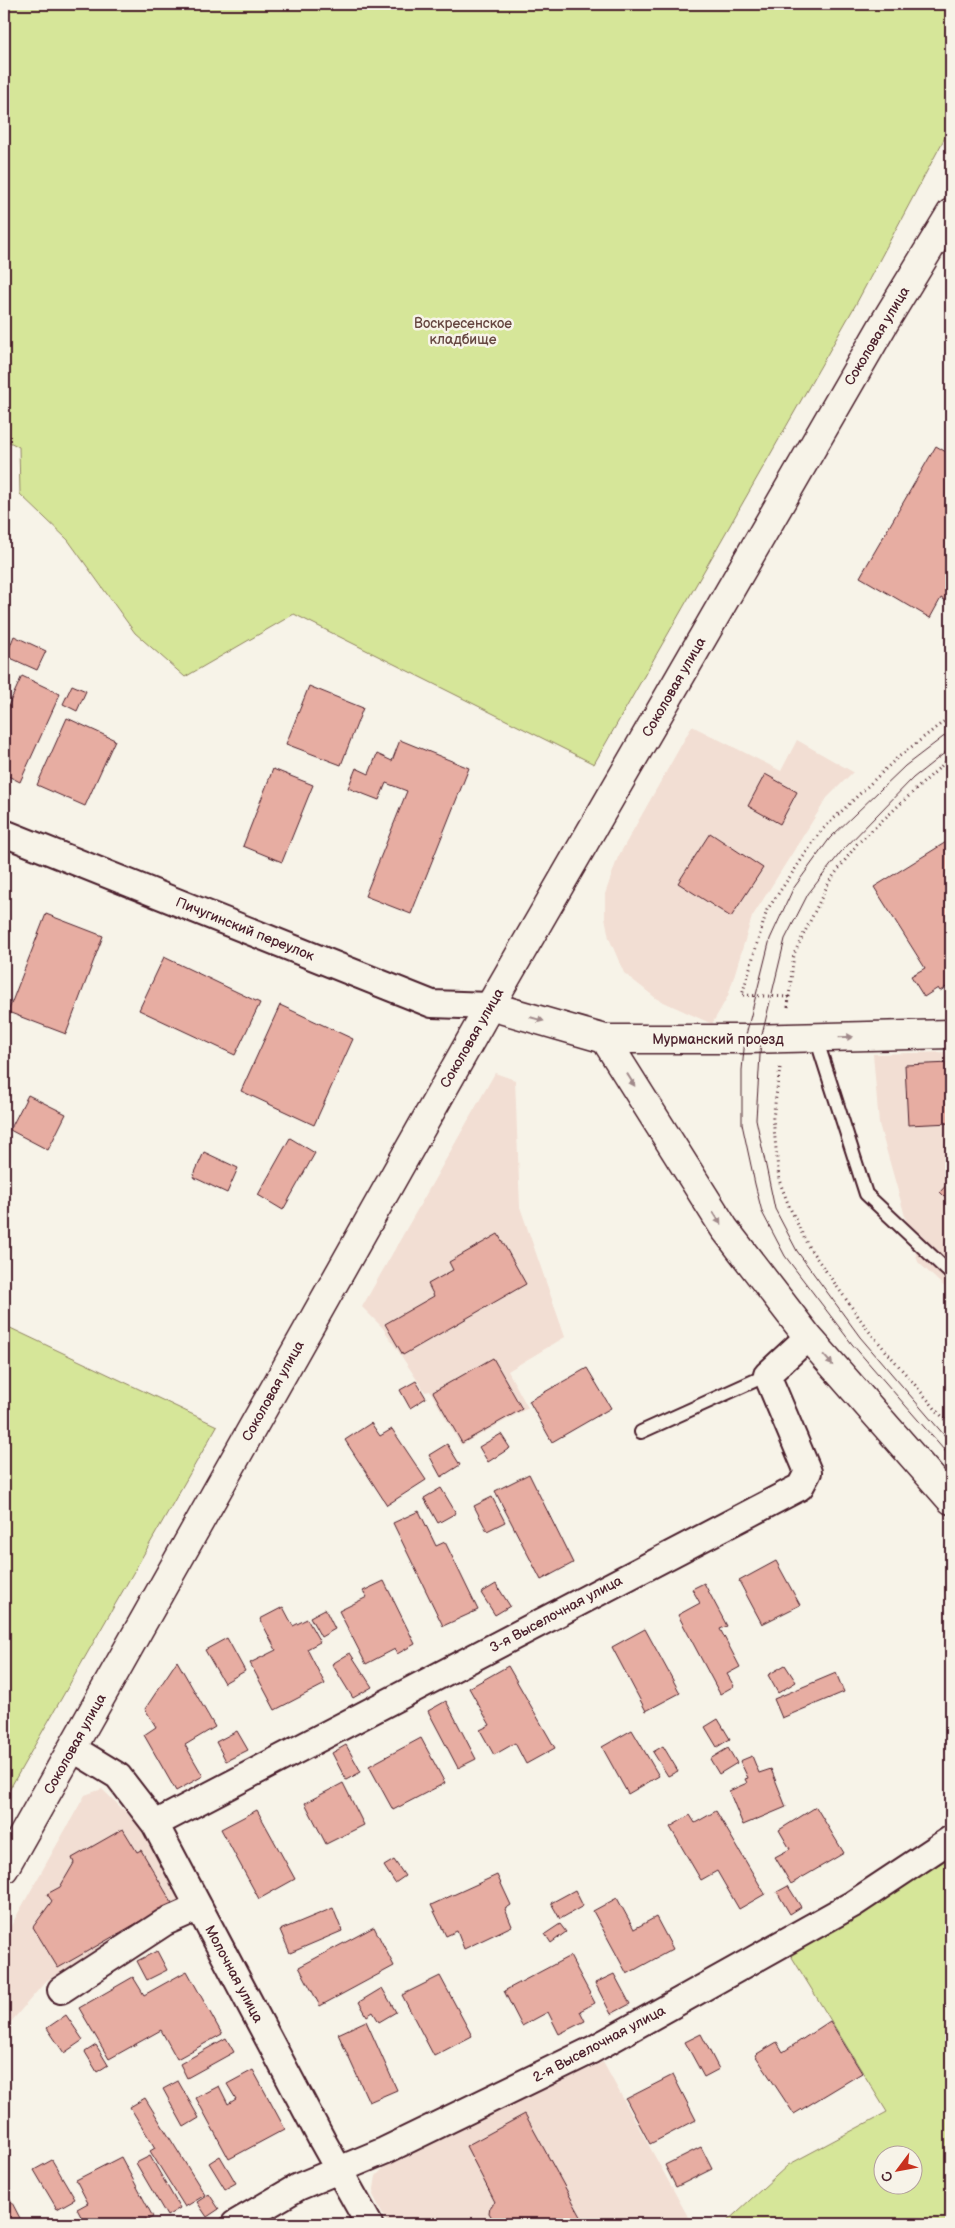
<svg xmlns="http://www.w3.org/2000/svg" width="955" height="2228" viewBox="0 0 955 2228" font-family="'Balsamiq Sans',sans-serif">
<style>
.built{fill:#f2ded3}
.green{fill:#d6e699;stroke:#908262;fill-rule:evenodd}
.building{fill:#e7ada2;stroke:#4a1f2b}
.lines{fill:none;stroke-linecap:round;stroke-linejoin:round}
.lane-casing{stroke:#4a1f2b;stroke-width:16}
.street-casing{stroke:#4a1f2b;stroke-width:30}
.secondary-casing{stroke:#4a1f2b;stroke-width:31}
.primary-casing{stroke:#4a1f2b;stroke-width:31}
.path{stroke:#4a1f2b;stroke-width:3;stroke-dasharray:1 4;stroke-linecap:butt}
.lane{stroke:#f7f3e8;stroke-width:12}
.street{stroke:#f7f3e8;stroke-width:26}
.secondary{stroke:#f7f3e8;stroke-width:28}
.primary{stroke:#f7f3e8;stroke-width:28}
.tram{stroke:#4a1f2b;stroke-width:1}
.oneway{fill:#a0898a}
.labels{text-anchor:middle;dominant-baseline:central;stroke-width:5;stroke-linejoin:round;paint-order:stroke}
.park-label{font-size:14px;fill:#664741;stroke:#f7f3e8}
.street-label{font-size:14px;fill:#4a1f2b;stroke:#f7f3e8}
</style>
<rect width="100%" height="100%" fill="#f7f3e8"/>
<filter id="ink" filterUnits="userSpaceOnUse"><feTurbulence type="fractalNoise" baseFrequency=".02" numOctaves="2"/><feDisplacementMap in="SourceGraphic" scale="10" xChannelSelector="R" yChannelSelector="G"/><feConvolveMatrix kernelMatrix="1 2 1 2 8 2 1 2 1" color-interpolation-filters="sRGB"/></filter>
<g filter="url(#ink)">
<path class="built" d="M692,726l89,45 16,-31 56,32 -26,26 -75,119 -24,79 -16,28 -55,-25 -33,-26 -15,-35 -4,-21v-23l13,-37z
M951,1052v241l-33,-31 -39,-138 -6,-70z
M495,1073l20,7 5,127 45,130 -57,34 20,37 -67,37 -31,-54 -5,1 -42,-64 -21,-21z
M102,1789l39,38 40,77 -135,77 -42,49v-92l81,-143z
M603,2062l89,162h-304l-15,-29 3,-19 17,-18z"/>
<path class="green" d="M4,4h947v122l-95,178 -262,460 -300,-150 -109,63 -50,-44 -67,-93 -48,-46 -1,-47 -15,-8z
M4,1325l213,101 -213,373z
M951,1857v367h-227l64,-59 99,-53 -97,-158zM882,2156h30v30h-30z"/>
<path class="building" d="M936,446l15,9v145l-1,3 -9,-5 -11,20 -70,-41z
M14,636l32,15 -9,19 -31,-14z
M22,676l38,18 -40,88 -16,-8v-59z
M72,685l14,6 -9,20 -14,-7z
M309,686l54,22 -22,57 -55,-21z
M67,718l48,22 -30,66 -48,-21z
M400,740l69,28 -58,146 -46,-18 42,-105 -21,-8 -7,17 -31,-12 8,-20 13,6 8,-20 15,7z
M273,769l40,16 -31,77 -39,-16z
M765,774l32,18 -17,32 -32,-18z
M710,833l53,35 -32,49 -53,-34z
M951,839v145l-11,7 -2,-3 -14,9 -13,-21 14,-8 -51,-81z
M46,914l57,22 -37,98 -58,-22z
M164,957l96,46 -25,52 -96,-45z
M280,1005l73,34 -39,86 -73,-34z
M951,1063v60l-43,2 -3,-60z
M28,1095l38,19 -18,36 -38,-20z
M290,1138l25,15 -32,57 -25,-15z
M204,1152l34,16 -11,25 -34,-16z
M951,1180v23l-11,-11z
M498,1234l28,50 -123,71 -18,-31 49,-28 -6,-12 25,-14 -4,-8z
M493,1358l29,51 -60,34 -29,-51z
M587,1368l24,40 -59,34 -23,-41z
M416,1381l10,17 -16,10 -10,-18z
M371,1423l9,13 12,-7 34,51 -39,25 -42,-65z
M501,1434l9,14 -22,14 -9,-15z
M447,1444l13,21 -19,12 -12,-22z
M529,1474l44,89 -32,17 -46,-89z
M441,1488l15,25 -18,10 -14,-25z
M492,1497l13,25 -18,9 -13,-25z
M419,1511l17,35 9,-4 33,68 -35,16 -50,-103z
M776,1561l24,44 -38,19 -23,-43z
M384,1581l31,63 -18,10 -2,-5 -29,15 -27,-53 28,-14 -4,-6z
M704,1583l23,43 -7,3 20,38 -13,7 7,12 -14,8 -42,-79 22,-12 -8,-14z
M496,1584l14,22 -15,9 -14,-22z
M283,1607l10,19 14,-7 13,23 -13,7 18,35 -50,26 -25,-47 26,-13 -16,-31z
M325,1609l10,20 -14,8 -11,-20z
M645,1629l35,64 -34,18 -34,-64z
M227,1638l18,33 -21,12 -19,-33z
M350,1653l22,34 -19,11 -21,-34z
M177,1661l38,66 -30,18 18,31 -27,15 -32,-56 12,-8 -11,-18z
M785,1665l11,17 -18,11 -10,-18z
M508,1666l47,82 -29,16 -11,-21 -21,12 -14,-25 10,-5 -21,-37z
M836,1673l8,19 -62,26 -8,-19z
M446,1701l30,58 -18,9 -30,-57z
M718,1719l12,20 -13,8 -12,-20z
M632,1730l27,46 -31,18 -26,-47z
M237,1731l11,19 -22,11 -10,-19z
M421,1738l24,45 -52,27 -24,-44z
M346,1745l15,27 -15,8 -14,-27z
M663,1746l15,25 -10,5 -15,-24z
M728,1748l9,15 -18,11 -9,-15z
M752,1756l7,17 12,-4 15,38 -43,18 -14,-34 18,-8 -2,-4 3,-1 -8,-17z
M343,1783l21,42 -38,19 -21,-41z
M816,1807l28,46 -53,31 -16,-27 15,-8 -11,-19z
M257,1810l38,69 -36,20 -38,-70z
M716,1811l49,83 -26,15 -22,-38 -16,9 -31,-53 20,-12 5,8z
M123,1829l14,23 4,-2 31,53 -114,65 -25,-41 19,-26 -5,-7 13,-7 14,-24 -2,-5z
M394,1860l11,16 -10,7 -11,-17z
M497,1875l14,30 -6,4 7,17 -48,23 -7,-18 -11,5 -15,-31z
M788,1886l13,21 -11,7 -13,-22z
M575,1890l8,16 -23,13 -9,-16z
M617,1898l17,31 22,-12 17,32 -46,25 -34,-63z
M333,1908l9,23 -52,22 -10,-23z
M560,1924l6,8 -15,11 -6,-9z
M374,1927l20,39 -74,40 -21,-39z
M157,1951l10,19 -20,10 -10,-19z
M570,1956l25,47 -15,8 5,10 -26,13 -11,-22 -26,14 -18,-35z
M187,1971l35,63 -45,25 -16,-29 -52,29 -30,-51 54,-31 11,18z
M614,1974l16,30 -19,10 -16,-31z
M440,1976l32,60 -38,20 -32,-61z
M382,1988l14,24 -17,10 -6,-10 -6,4 -8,-14z
M66,2015l17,25 -19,13 -17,-25z
M366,2021l31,69 -28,12 -31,-68z
M830,2021l32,52 -68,41 -39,-59 22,-13 6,10z
M701,2034l18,35 -15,8 -19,-35z
M226,2038l8,14 -47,26 -7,-14z
M96,2045l12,20 -11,7 -12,-20z
M253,2070l32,59 -56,30 -33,-61 23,-12 9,18 8,-5 -9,-15z
M673,2075l23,45 -46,24 -24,-45z
M178,2081l21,37 -15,9 -21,-38z
M145,2098l60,97 -20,12 -35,-56 5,-3 -25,-41z
M525,2114l60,110h-89l-7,-11 1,-7 5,-4 -29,-56z
M701,2147l11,22 -36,18 -11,-22z
M150,2156l30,52 -13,8 -31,-53z
M220,2156l16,27 -11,6 -16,-26z
M121,2157l32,60 -14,7h-54l-8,-15 11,-6 -12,-23z
M52,2160l23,39 -18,10 -23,-39z
M209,2194l10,15 -12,8 -10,-15z
M9,2197l14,27h-19v-24z"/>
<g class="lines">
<defs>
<path id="lane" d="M816,1038l50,156 85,80
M641,1432l126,-57"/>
<path id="street" d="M4,833l428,171 58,2
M72,1748l46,28 37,48 167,316 47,84
M155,1824l645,-337 8,-15 -41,-97 41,-38
M61,1990l104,-68 34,-15
M235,2224l63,-37 86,-36 208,-101 261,-146 98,-65"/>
<path id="secondary" d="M490,1006l115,33h140l206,-5
M605,1039l119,189 84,109 143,163"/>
<path id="primary" d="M4,1869l486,-863 396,-686 65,-107"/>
</defs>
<use href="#lane" class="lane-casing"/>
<use href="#street" class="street-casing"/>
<use href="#secondary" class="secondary-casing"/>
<use href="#primary" class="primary-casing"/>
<path class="path" d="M789,997l5,-43 35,-72 28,-38 94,-87
M788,1007l1,-10 -47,-2 25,-85 54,-79 75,-72 55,-43
M780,1068l-7,50 6,62 10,26 19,40 60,84 83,97"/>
<use href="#lane" class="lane"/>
<use href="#street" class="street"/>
<use href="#secondary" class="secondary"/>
<use href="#primary" class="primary"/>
<path class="tram" d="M951,731l-46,35 -75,72 -37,51 -23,50 -25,100 -3,31v54l13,60 7,28 23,44 67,88 99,114
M951,748l-38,30 -72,74 -33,42 -23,45 -24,100 -5,80 19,90 22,42 63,86 91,106"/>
</g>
<defs><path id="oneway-solid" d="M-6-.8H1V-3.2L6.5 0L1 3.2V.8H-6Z" transform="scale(1.25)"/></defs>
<g class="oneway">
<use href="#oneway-solid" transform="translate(537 1019) rotate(16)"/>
<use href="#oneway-solid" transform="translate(846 1037) rotate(-2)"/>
<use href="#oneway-solid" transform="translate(631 1080) rotate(58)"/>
<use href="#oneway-solid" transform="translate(717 1218) rotate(58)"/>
<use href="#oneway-solid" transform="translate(828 1360) rotate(49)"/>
</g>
</g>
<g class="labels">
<g class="park-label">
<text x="463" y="323">Воскресенское<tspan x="463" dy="16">кладбище</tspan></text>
</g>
<g class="street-label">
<text transform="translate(877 336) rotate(-59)">Соколовая улица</text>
<text transform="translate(674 687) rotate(-60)">Соколовая улица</text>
<text transform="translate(245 929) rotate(22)">Пичугинский переулок</text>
<text transform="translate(472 1038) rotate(-60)">Соколовая улица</text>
<text x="718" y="1039">Мурманский проезд</text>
<text transform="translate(273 1391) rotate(-61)">Соколовая улица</text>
<text transform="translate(556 1614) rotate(-28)">3-я Выселочная улица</text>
<text transform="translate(75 1744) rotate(-61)">Соколовая улица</text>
<text transform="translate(234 1974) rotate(62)">Молочная улица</text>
<text transform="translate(599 2044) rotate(-28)">2-я Выселочная улица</text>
</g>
</g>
<rect width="955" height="2228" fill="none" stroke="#f7f3e8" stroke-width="20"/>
<rect x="10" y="10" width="935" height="2208" fill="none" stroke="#4a1f2b" stroke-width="2" filter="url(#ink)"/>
<g transform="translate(898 2170) rotate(238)"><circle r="24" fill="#f7f3e8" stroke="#b29e9c"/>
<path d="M0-4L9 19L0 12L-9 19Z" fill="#c8321e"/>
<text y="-8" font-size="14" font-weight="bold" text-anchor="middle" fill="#4a1f2b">С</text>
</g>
</svg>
